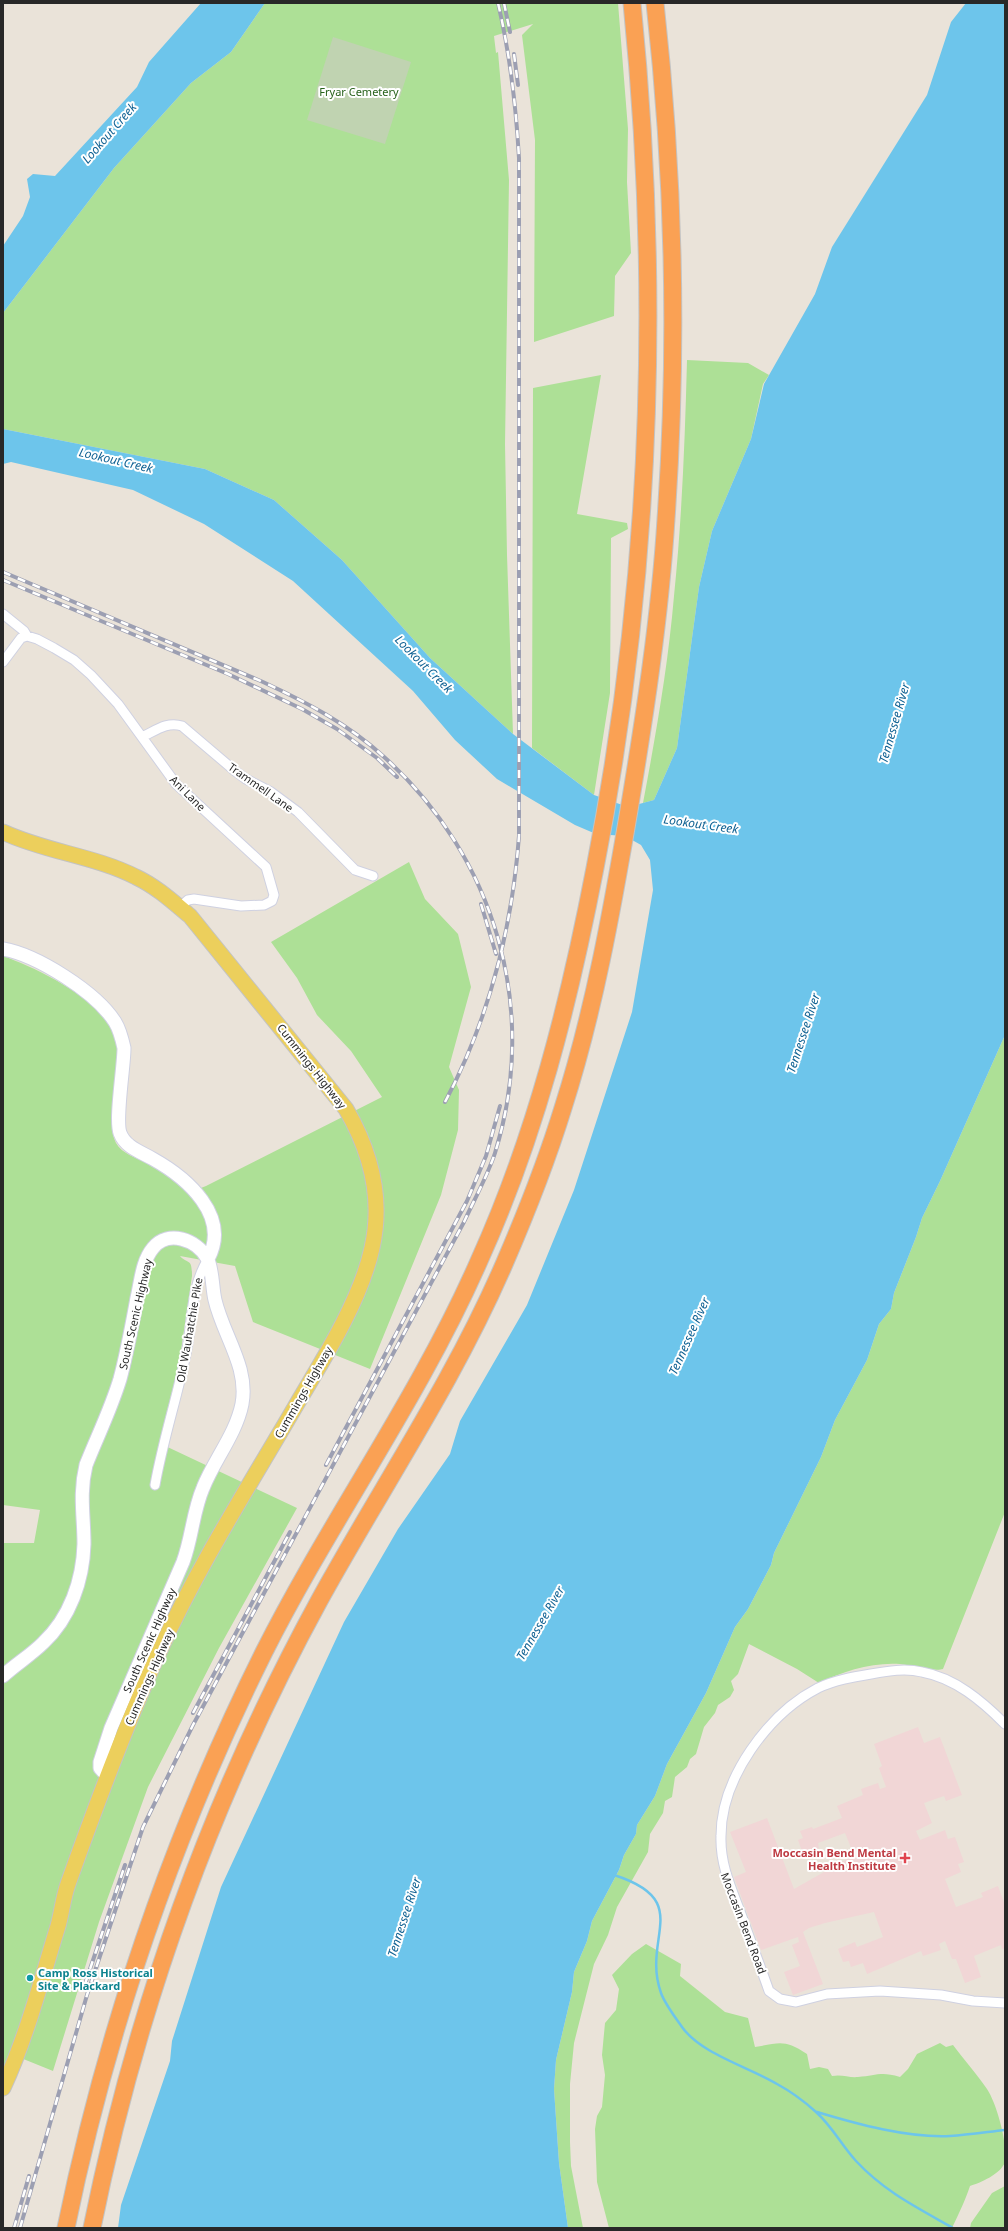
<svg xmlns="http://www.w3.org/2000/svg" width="1008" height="2231" viewBox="0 0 1008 2231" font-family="'Noto Sans',sans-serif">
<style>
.medical{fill:#f1d6d6}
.green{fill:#ade096}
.cemetery{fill:#c0d3b1}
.water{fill:#6dc5eb}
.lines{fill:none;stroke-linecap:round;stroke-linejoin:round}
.stream{stroke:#6dc5eb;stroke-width:2.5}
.street-casing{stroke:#cfd1e1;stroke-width:11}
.secondary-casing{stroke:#cfd1e1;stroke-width:15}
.primary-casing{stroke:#c3c3c3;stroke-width:17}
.highway-casing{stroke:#c3c3c3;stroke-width:19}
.street{stroke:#fff;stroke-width:9}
.secondary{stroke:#fff;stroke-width:13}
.primary{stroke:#eccf5c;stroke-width:15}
.highway{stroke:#faa154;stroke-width:17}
.rail-casing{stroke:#9c9fb2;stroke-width:4}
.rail{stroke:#fff;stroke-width:2.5;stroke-dasharray:8;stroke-linecap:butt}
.health-dot{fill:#e0444e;stroke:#fff;stroke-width:1.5}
.culture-dot{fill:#0f9aa8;stroke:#fff;stroke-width:1.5}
.labels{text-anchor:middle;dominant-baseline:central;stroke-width:4;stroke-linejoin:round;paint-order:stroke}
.park-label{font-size:11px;fill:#27611b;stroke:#fff}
.street-label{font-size:11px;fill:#282828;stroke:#fff}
.health-label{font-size:11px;font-weight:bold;fill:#be3a42;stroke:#fff;text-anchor:end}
.culture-label{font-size:11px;font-weight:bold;fill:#0d838f;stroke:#fff;text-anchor:start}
.water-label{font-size:12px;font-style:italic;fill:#106293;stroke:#fff}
</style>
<rect width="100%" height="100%" fill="#eae3d9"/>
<path class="medical" d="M918,1727l6,16 16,-6 22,58 -16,6 -2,-5 -20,7 8,20 -16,8 4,9 25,-10 3,9 7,-2 9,25 -6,2 3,8 -16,7 11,28 27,-10 -2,-4 17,-7 7,19v43l-3,1 -1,-4 -27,11 7,21 -16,6 -9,-24h-4l-7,-18 -6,3 2,6 -18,6 -2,-5 -54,23 -4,-11 -12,4 -2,-6 -6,1 -5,-13 17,-7 2,5 26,-10 -9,-25 -49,11 -16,5 -6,4 20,52 -30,11 -9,-23 16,-6 -8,-21 7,-3 -1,-5 -37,13 -27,-73 12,-5 -16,-40 37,-14 27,71 60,-34 -9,-22 -27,10 1,5 -16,6 -5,-14 5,-2 -3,-7 12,-4 1,2 29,-11 -5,-12 26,-11 -2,-6 17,-6 2,6 6,-2 -7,-19 3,-2 -8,-22z"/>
<path class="green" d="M265,3h353l10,126 -1,53 4,71 -16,23 -1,40 -80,26 1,-202 -13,-105 11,-11 -39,12 2,17 2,-1 11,128 -4,264 2,111 6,179 -83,-76 -88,-98 -68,-60 -69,-31 -202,-40v-116l111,-145 77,-85 40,-31z
M687,360l61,3 21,12 -6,9 -12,55 -39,92 -13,56 -22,161 -23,52 -11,3c13,-69 25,-137 31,-207 8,-78 11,-157 13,-236z
M601,375l-24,139 50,9 1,6 -17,9 -1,155 -16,102 -62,-47 1,-360z
M409,862l16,37 33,35 13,53 -22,80 10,23 -1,40 -17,65 -71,174 -117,-47 -18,-56 -55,-10c8,9 12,1 12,20l-13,88 -20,79 138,65 -78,140 -71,139 -49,135 -46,149 -42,-17 -8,20v-531h31l6,-33 -37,-5v-549c34,12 98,43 112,79 6,17 3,37 0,54 -1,17 -7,39 1,54 6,11 20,14 30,20 15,8 30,17 42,30l18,-7 176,-89 -31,-46 -34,-36 -20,-37 -26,-36z
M1005,1035v477l-62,157c-9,3 -32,-4 -43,-5 -27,-2 -57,7 -81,19l-22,-14 -48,-25 -11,30 -7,7 3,9 -4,7 -12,8 -3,8 -11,14 -8,27 -6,5 -3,8 -12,10 -3,20 -7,4 -2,12 -13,21 -2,18 -31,55 -9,28 -14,29 -20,79 -4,41v58l1,24 12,62h-15l-9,-65 -5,-74 2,-29 16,-68 2,-20 13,-31 5,-20 27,-51 5,-15 12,-21 1,-9 18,-29 12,-32 39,-71 29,-66 13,-18 23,-44 3,-12 47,-96 14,-37 32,-60 12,-36 12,-15 3,-16 22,-56 6,-19 18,-37z
M646,1944l35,20 -1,12 45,36 23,6 7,29c25,-4 29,-8 52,7l3,15 9,-2 9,2 4,7c10,-2 17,2 26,1 18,-1 22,-6 42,0l8,-8 9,-15 23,-11 6,4 7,-2c11,15 24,29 34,44 10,15 21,56 18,73 -4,12 -25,21 -35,24 -5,15 -11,27 -18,42h-343l-12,-46 -2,-53 2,-13 5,-9 3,-32 -3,-20 3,-32 11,-13 3,-21 -7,-14 20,-21z
M1005,2186v42h-35l1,-5 21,-30z"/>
<path class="cemetery" d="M333,37l78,25 -26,82 -78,-24z"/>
<path class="water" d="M201,3h64l-34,49 -40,31 -77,85 -111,145v-67l20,-30 7,-19 -3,-18 6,-5 22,2 82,-89 12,-25z
M966,3h39v1032l-65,146 -18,37 -6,19 -22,56 -3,16 -12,15 -12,36 -32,60 -14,37 -47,96 -3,12 -23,44 -13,18 -29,66 -39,71 -12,32 -18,29 -1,9 -12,21 -5,15 -27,51 -5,20 -13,31 -2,20 -16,68 -2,29 5,74 9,65h-450l3,-23 49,-144 2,-20 49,-154 123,-265 54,-93 52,-75 10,-33 67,-116 47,-115 58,-178 21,-122 -3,-30 -9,-15 -16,-9 -29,-2 -21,-9 -78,-46 -42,-39 -42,-49 -120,-110 -89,-57 -71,-34 -122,-28 -8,2v-35l202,40 69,31 68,60 88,98 83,76 81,61 34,12 26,-7 23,-52 22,-161 13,-56 39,-92 13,-55 51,-90 17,-47 95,-152 24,-73z"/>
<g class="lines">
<path class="stream" d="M614,1875c81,26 27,62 47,118 4,11 14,24 21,34 19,27 67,40 95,57 13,7 28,18 39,28 16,14 26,34 40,49 29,31 60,46 97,67
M817,2112c40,12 90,26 133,24 18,-1 37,-4 55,-6"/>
<defs>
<path id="street" d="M3,614l21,17 3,5
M3,662l18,-24 6,-2 10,3 17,9 20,12 17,15 27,29 58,80 90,83 8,28 -2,6 -8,4 -23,1 -47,-7 -6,1 -8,7
M142,737c13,-6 25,-16 40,-11l53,45 11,8 25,13 27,20 57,58 18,6
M155,1485c8,-45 22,-87 31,-131 7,-33 4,-66 22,-95
M1005,1724c-23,-23 -50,-46 -83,-52 -17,-4 -34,-1 -51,2 -18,3 -36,6 -53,14 -50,26 -97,90 -97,148 -1,28 10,52 20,78 9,26 19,51 28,77l11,8 16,3 31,-8 53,-3 61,4 32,6 32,2"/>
<path id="secondary" d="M3,949c34,6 93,43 112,73 5,8 7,17 9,26 0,19 -9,71 -4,85 5,14 21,19 33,26 34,19 78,57 55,100
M3,1676c13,-12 28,-21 40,-33 27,-25 40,-63 41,-99 0,-28 -5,-50 2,-79 11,-28 25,-56 34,-86 7,-26 12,-54 17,-81 4,-17 5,-37 16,-50 15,-19 44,-8 54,10 6,11 5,30 8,42 8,35 34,67 27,104 -6,30 -28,56 -39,84 -10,23 -11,50 -20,74l-72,166 -11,34v6l7,8"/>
<path id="primary" d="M3,832c43,20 92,24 133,45 21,10 37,25 54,39l156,193c25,43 37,90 26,139 -11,51 -47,109 -74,154 -47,81 -99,162 -138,248 -35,76 -64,155 -92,234 -5,14 -6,28 -10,42 -17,55 -31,110 -55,162"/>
<path id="highway" d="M66,2228c41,-200 107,-393 198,-576 67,-133 155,-254 215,-391 57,-126 90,-258 116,-393 56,-285 66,-576 37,-865
M92,2228c44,-218 120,-431 227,-627 62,-113 135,-220 186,-339 22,-51 42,-102 58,-154 31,-97 49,-198 66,-298 16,-96 31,-194 37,-291 12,-172 8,-345 -11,-516"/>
</defs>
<use href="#street" class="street-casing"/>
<use href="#secondary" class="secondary-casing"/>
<use href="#primary" class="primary-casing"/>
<use href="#highway" class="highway-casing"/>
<use href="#street" class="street"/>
<use href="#secondary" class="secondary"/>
<use href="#primary" class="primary"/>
<use href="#highway" class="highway"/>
<defs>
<path id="rail" d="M504,3l6,29
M514,54l4,31
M3,572l260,110c43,20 85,42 120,74 112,100 157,253 112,397 -8,24 -21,47 -31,69l-271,503 -50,102 -56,168 -67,233
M3,580l225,94 74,35 35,20 40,29 20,19
M481,904l15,50
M445,1102c44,-83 67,-173 74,-266v-678c-3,-52 -9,-104 -21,-155
M326,1465l141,-264 19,-45 14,-50
M193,1713l97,-181
M85,1984l40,-119
M14,2228l15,-52"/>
</defs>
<use href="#rail" class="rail-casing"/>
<use href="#rail" class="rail"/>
</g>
<path class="health-dot" d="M903 1852h4v4h4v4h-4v4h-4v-4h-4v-4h4z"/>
<circle class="culture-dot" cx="30" cy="1978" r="4"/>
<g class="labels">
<g class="park-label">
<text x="359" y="91">Fryar Cemetery</text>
</g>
<g class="street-label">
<text transform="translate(261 787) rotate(35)">Trammell Lane</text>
<text transform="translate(188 793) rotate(45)">Ani Lane</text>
<text transform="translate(312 1066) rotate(52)">Cummings Highway</text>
<text transform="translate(135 1314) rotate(-77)">South Scenic Highway</text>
<text transform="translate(189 1330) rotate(-80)">Old Wauhatchie Pike</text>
<text transform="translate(303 1392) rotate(-60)">Cummings Highway</text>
<text transform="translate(149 1640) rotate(-66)">South Scenic Highway</text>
<text transform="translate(149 1677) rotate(-66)">Cummings Highway</text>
<text transform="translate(744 1923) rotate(69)">Moccasin Bend Road</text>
</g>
<g class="health-label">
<text x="896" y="1852">Moccasin Bend Mental<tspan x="896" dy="13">Health Institute</tspan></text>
</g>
<g class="culture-label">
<text x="38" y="1972">Camp Ross Historical<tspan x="38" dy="13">Site &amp; Plackard</tspan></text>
</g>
<g class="water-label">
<text transform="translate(109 133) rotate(-49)">Lookout Creek</text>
<text transform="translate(116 460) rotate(13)">Lookout Creek</text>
<text transform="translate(424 664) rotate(45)">Lookout Creek</text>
<text transform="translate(894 723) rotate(-74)">Tennessee River</text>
<text transform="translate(701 824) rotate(8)">Lookout Creek</text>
<text transform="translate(803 1033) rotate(-72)">Tennessee River</text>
<text transform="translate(689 1336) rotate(-66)">Tennessee River</text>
<text transform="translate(540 1623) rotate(-60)">Tennessee River</text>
<text transform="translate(404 1917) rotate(-72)">Tennessee River</text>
</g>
</g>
<rect width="1008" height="2231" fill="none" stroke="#282828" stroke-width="8"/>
</svg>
